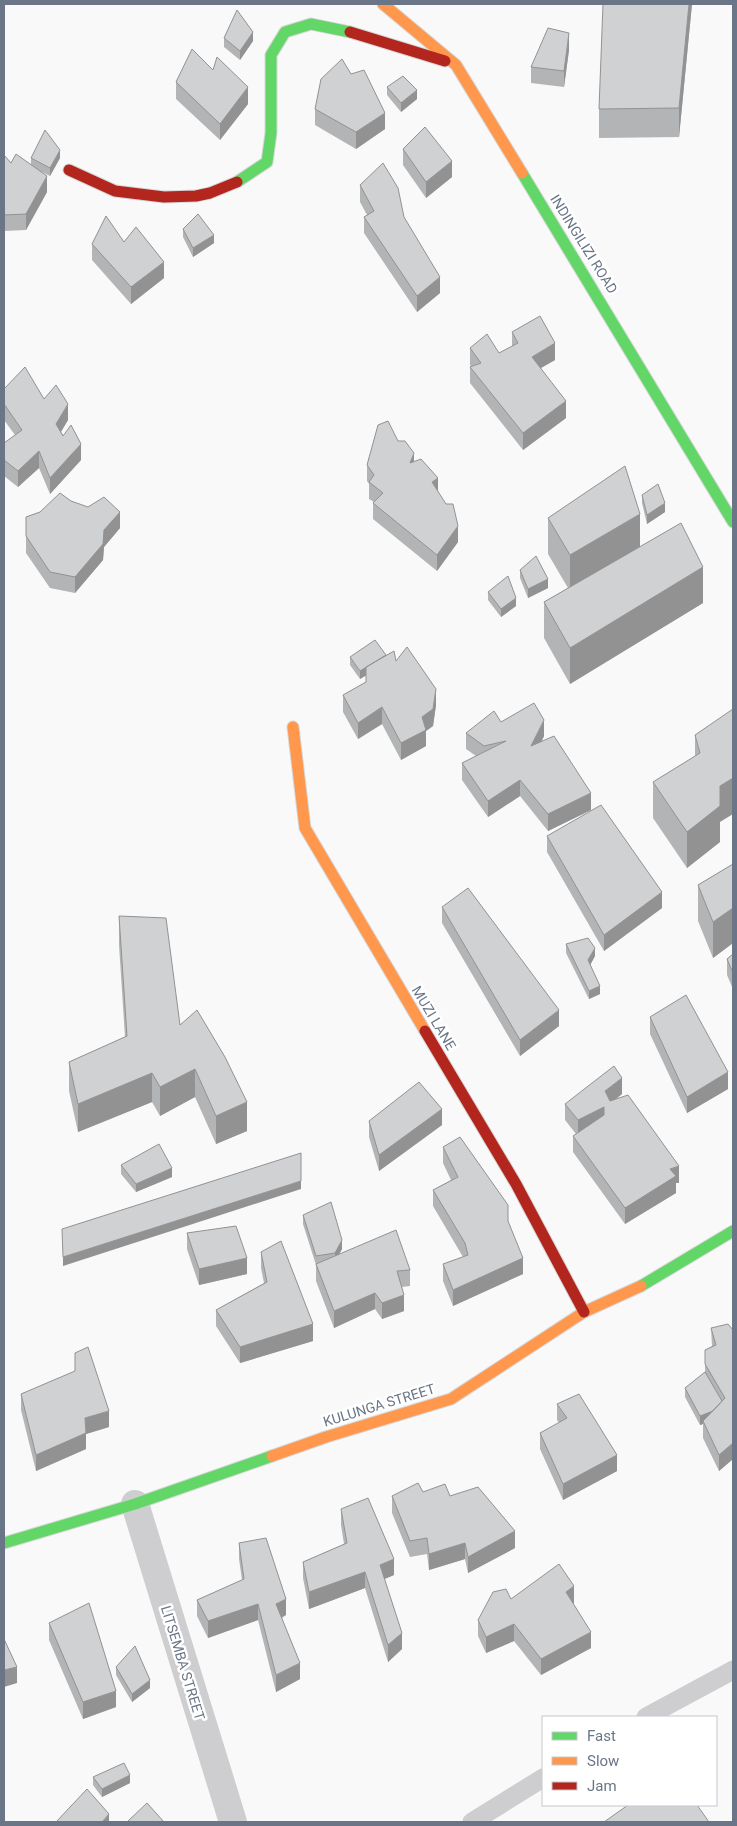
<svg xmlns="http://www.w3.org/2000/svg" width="737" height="1826" viewBox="0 0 737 1826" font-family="Roboto,sans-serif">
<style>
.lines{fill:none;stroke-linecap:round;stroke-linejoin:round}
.fast-casing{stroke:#d6d7d8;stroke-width:13}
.slow-casing{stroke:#d6d7d8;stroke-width:13}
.jam-casing{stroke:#d6d7d8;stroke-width:13}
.lane{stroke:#ceced0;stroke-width:19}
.street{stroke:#ceced0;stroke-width:28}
.fast{stroke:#63d668;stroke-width:11}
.slow{stroke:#ff974d;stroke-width:11}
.jam{stroke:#b3261e;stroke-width:11}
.wall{fill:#b3b4b5}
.shaded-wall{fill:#929293}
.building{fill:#d0d1d2;stroke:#929293}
.labels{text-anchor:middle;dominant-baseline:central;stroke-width:5;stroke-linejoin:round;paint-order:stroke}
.street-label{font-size:14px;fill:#6a7687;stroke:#fff}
</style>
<rect width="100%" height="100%" fill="#f9f9f9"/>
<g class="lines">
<defs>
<path id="fast" d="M522,173l211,349
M237,182l30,-20 4,-29v-78l14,-23 26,-8 39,8
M641,1286l92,-55
M4,1543l131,-39 137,-48"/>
<path id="slow" d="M383,4l73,61 66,108
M293,727l12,101 120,203
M272,1456l54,-19 125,-38 133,-87 57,-26"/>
<path id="jam" d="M350,32l95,29
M69,170l46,21 49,6 32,-1 14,-3 27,-11
M425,1031l91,153 68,128"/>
</defs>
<use href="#fast" class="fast-casing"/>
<use href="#slow" class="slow-casing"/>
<use href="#jam" class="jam-casing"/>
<path class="lane" d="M646,1717l87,-47
M472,1822l71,-44"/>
<path class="street" d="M135,1504l98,318"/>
<use href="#fast" class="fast"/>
<use href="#slow" class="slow"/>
<use href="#jam" class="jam"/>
</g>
<path class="wall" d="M692,4l-13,133 -80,1v-29z
M224,38l29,3 -13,19 -16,-13z
M569,50l-5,37 -33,-4v-16z
M213,70l35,34 -28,36 -44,-41v-17z
M387,87l30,12 -16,13 -14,-17z
M315,109l70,20 -29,20 -41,-24z
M403,149l49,28 -26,21 -23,-33z
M4,155l7,8 20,1v-6h29l-10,18 -8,-4 5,20 -21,38 -22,1z
M360,185l80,108 -23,19 -53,-79v-16l3,-2 -7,-13z
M183,229l31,14 -21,14 -10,-20z
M92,244l72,34 -33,26 -39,-44z
M512,332l43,28 -14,8 25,50 -43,32 -53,-67v-16l1,-1 -1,-1v-17l29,5 13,-7z
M4,389l40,10 24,21 -7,12 20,28 -31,34 -11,-26 -21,19 -14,-11v-33l11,-8 -11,-15z
M398,441l40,50 20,51 -21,29 -64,-52v-16l1,-1 -5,-3v-15l-2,-3v-16z
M642,495l23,17 -18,12 -5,-21z
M71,501l49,27 -16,19 -1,13 -28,33 -25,-5 -24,-35v-36z
M548,518l92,29 63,56 -133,81 -26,-46v-36l24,-14 -20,-34z
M520,570l28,18 -20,10 -8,-20z
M488,592l28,14 -15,11 -13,-17z
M386,656l10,5 40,44 -3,21 -7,5v15l-25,14 -19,-36 -24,15 -15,-27v-17l23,-13v-7l-6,4 -10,-14v-8z
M501,722l43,14 -2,5 49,69 -43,21 -28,-35 -32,21 -26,-37v-17l14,-7 -10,-7v-16z
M695,735l25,87v20l-33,26 -34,-50v-36l42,-26z
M547,836l115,72 -58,43 -57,-99z
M733,864v79l-20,15 -15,-37v-36z
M442,907l117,119 -39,30 -78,-133z
M119,916l61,109 67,106 -31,13 -21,-47 -35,19 -8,-14 -74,30 -9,-41v-29l56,-25 -6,-92z
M566,944l29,12 -5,9 10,29 -11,5 -23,-46z
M733,954v35l-6,-14v-16z
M650,1017l78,72 -41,24 -37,-79z
M622,1094l-7,6 64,83h-3v10l-51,31 -52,-72v-16l3,-2 -11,-14v-16z
M369,1121l73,4 -63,46 -10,-34z
M443,1147l65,74 15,53 -70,32 -10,-25v-17l20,-7 -30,-51v-16l18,-10 -8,-17z
M121,1165l51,12 -36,15 -15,-18z
M303,1215l39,34 -3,5 71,16v16l-8,1 2,24 -22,8 -7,-10 -41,19 -18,-47v-16l-13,-41z
M187,1233l60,41 -48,11 -12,-36z
M261,1252l52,89 -73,22 -24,-37v-16l48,-27 -3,-15z
M711,1328l22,2v129l-14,12 -16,-33v-14l-3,1 -15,-28v-9l20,-16v-22l7,-4z
M21,1394l88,33 -23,7v15l-50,22 -15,-61z
M557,1404l60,67 -54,29 -23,-51v-16l19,-10 -2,-3z
M423,1492l27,4 65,52 -47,25 -3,-14 -36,11 -2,-16 -17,3 -18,-44v-17z
M341,1509l53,66 -10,4 18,70 -14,13 -23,-74 -56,21 -6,-31v-16l41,-18 -3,-19z
M239,1543l47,72 -4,3 18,61 -24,13 -18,-72 -50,18 -11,-22v-16l45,-20 -3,-21z
M511,1599l63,4 -1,1 18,44 -50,27 -27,-34 -28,12 -8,-17v-16z
M49,1623l67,84 -33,12 -34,-79z
M116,1667l34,21 -18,14 -16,-27z
M93,1777l37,6 -28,14 -9,-12z"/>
<path class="shaded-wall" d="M689,4h3l-13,133v-29z
M253,32v9l-13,19v-9z
M569,33v17l-5,37v-16z
M248,87v17l-28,36v-16z
M417,90v9l-16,13v-9z
M385,113v16l-29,20v-17z
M60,150v8l-10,18v-8z
M452,161v16l-26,21v-16z
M47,176v16l-21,38v-16z
M214,235v8l-21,14v-9z
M164,262v16l-33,26v-17z
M440,277v16l-23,19v-16z
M555,343v17l-23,13v-16z
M566,401v17l-43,32v-17z
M68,404v16l-12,20v-16z
M81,444v16l-31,34v-16z
M39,451v17l-21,19v-16z
M414,453v17l-4,-7z
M438,478v17l-6,-13z
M665,503v9l-18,12v-9z
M120,512v16l-16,19 -1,13 -28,33v-16l29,-47z
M640,514v36l-70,41v-36z
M458,526v16l-21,29v-16z
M703,567v36l-133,81v-36z
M548,579v9l-20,10v-9z
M516,598v8l-15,11v-8z
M386,655v9l-26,15v-8z
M436,689v16l-3,21 -7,5v15l-25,14v-17l21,-26z
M382,707v17l-24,15v-16z
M544,720v16l-13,26v-16z
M733,778v36l-13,8v20l-33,26v-36l33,-46z
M520,780v16l-32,21v-16z
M591,793v17l-43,21v-17z
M662,892v16l-58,43v-16z
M733,908v35l-20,15v-36z
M595,948v8l-7,13v-9z
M600,986v8l-11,5v-8z
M559,1010v16l-39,30v-16z
M195,1069v28l-35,19v-29z
M728,1072v17l-41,24v-16z
M152,1073v29l-74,30v-28z
M622,1078v16l-17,13v-16z
M247,1102v29l-31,13v-28z
M604,1107v16l-26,14v-17z
M442,1109v16l-63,46v-16z
M679,1166v17h-3v10l-51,31v-16l45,-39z
M172,1168v9l-36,15v-8z
M301,1181v8l-238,77v-9z
M342,1240v9l-7,13v-9z
M247,1258v16l-48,11v-16z
M523,1258v16l-70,32v-16z
M375,1293v16l-41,19v-17z
M404,1295v16l-22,8v-16z
M313,1324v17l-73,22v-16z
M725,1406l-22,15v3l-3,1v-9z
M109,1411v16l-23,7v15l-50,22v-16l49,-37z
M733,1443v16l-14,12v-16z
M617,1455v16l-54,29v-16z
M515,1531v17l-47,25v-16z
M465,1543v16l-36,11v-16z
M394,1559v16l-14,6v-16z
M365,1572v16l-56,21v-17z
M574,1586v17l-8,6v-17z
M286,1599v16l-10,5v-16z
M258,1604v16l-50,18v-17z
M514,1624v17l-28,12v-16z
M591,1632v16l-50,27v-16z
M402,1633v16l-14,13v-17z
M300,1663v16l-24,13v-17z
M17,1667v16l-13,4v-17z
M150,1680v8l-18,14v-8z
M116,1691v16l-33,12v-17z
M130,1775v8l-28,14v-8z
M109,1814v8h-7z"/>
<path class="building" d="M603,4h86l-10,104 -80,1z
M237,10l16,22 -13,19 -16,-13z
M548,28l21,5 -5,38 -33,-4z
M192,49l21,21 4,-13 31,30 -28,37 -44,-42z
M342,59l9,15 13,-4 21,43 -29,19 -41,-23 6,-30z
M403,76l14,14 -16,13 -14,-16z
M425,127l27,34 -26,21 -23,-33z
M45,130l15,20 -10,18 -19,-10z
M16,154l31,22 -21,38 -22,1v-60l7,8z
M383,163l15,25 6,29 36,60 -23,19 -53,-79 10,-6 -14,-26z
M198,214l16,21 -21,13 -10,-19z
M106,216l18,26 12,-15 28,35 -33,25 -39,-43z
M540,316l15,27 -23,14 34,44 -43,32 -53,-66 11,-4 -11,-15 17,-14 12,19 19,-10 -6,-11z
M25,367l19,32 12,-14 12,19 -12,20 7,12 8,-11 10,19 -31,34 -11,-27 -21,20 -14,-11v-17l18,-13 -18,-26v-15z
M388,421l10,20h7l9,12 -4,10 11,-4 17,19 -6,4 14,22h7l5,22 -21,29 -64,-52 10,-10 -14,-11 5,-7 -7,-10 11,-40z
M625,466l15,48 -70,41 -22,-37z
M658,484l7,19 -18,12 -5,-20z
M60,493l11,8 17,6 16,-10 16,15 -16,18 -1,14 -28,33 -25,-5 -24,-36v-19l14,-5z
M681,523l22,44 -133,81 -26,-46z
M536,556l12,23 -20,10 -8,-19z
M508,576l8,22 -15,11 -13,-17z
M375,640l11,15 -26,16 -10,-14z
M407,647l29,42 -3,20 -11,8 4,13 -25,13 -19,-36 -24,16 -15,-28 23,-13v-15l28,-16 2,10z
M534,703l10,17 -13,26 23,-10 37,57 -43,21 -28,-34 -32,21 -26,-38 44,-22 -22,5 -18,-13 28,-22 7,11z
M733,709v69l-13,8v20l-33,26 -34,-50 47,-29 -5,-18z
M601,805l61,87 -58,43 -57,-99z
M733,864v44l-20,14 -15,-37z
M468,888l91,122 -39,30 -78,-133z
M119,916l47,2 14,107 17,-15 28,47 22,45 -31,14 -21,-47 -35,18 -8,-14 -74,31 -9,-42 58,-26z
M588,938l7,10 -7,12 12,26 -11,5 -23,-47z
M733,954v19l-6,-14z
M686,995l42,77 -41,25 -37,-80z
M614,1066l8,12 -17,13 5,10 18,-6 51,71 -9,3 6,7 -51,32 -52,-72 31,-21v-8l-26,13 -13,-16z
M419,1082l23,27 -63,46 -10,-34z
M460,1137l48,68v16l15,37 -70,32 -10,-26 25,-9 -3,-12 -32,-53 25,-13 -15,-30z
M159,1144l13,24 -36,16 -15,-19z
M301,1153v28l-238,76 -1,-28z
M331,1202l11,38 -7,13 -19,3 -13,-41z
M236,1226l11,32 -48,11 -12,-36z
M396,1230l14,40 -13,1 7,24 -22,8 -7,-10 -41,18 -18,-47z
M281,1241l32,83 -73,23 -24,-37 51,-28 -6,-30z
M728,1324l5,6v113l-14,12 -16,-34 22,-23 -20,-34v-14l11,-5 -5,-17z
M88,1347l21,64 -24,7 1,15 -50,22 -15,-61 54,-23v-18z
M705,1372l17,29 -9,10 -13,5 -15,-28z
M579,1394l38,61 -54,29 -23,-51 27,-15 -10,-14z
M418,1483l5,9 22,-8 5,12 28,-9 37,44 -47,26 -3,-14 -36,11 -2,-16 -17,3 -18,-45z
M368,1498l26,61 -14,6 22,68 -14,12 -23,-73 -56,20 -6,-30 44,-19 -6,-34z
M266,1538l20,61 -10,5 24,59 -24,12 -18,-71 -50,17 -11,-21 47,-21 -5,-36z
M559,1564l15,22 -8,6 25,40 -50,27 -27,-35 -28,13 -8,-17 15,-28 13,-3 5,10z
M89,1603l27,88 -33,11 -34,-79z
M4,1639l13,28 -13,3z
M135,1646l15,34 -18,14 -16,-27z
M124,1763l6,12 -28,14 -9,-12z
M87,1789l22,25 -7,8h-46z
M147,1803l17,19h-37z
M628,1805h69l12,17h-105z"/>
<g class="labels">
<g class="street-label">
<text transform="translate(584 244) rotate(58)">INDINGILIZI ROAD</text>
<text transform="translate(434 1018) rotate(59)">MUZI LANE</text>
<text transform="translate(379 1405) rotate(-17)">KULUNGA STREET</text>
<text transform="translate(183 1663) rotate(73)">LITSEMBA STREET</text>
</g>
</g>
<rect width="737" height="1826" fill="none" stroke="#6a7687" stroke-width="10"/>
<rect x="542" y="1716" width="175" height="90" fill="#ffffff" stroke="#c3c8cf"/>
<rect x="552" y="1732" width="25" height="8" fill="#63d668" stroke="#c3c8cf"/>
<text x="587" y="1741" font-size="15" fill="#6a7687">Fast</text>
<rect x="552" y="1757" width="25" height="8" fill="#ff974d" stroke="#c3c8cf"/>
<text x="587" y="1766" font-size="15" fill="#6a7687">Slow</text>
<rect x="552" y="1782" width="25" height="8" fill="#b3261e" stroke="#c3c8cf"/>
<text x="587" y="1791" font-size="15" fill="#6a7687">Jam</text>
</svg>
